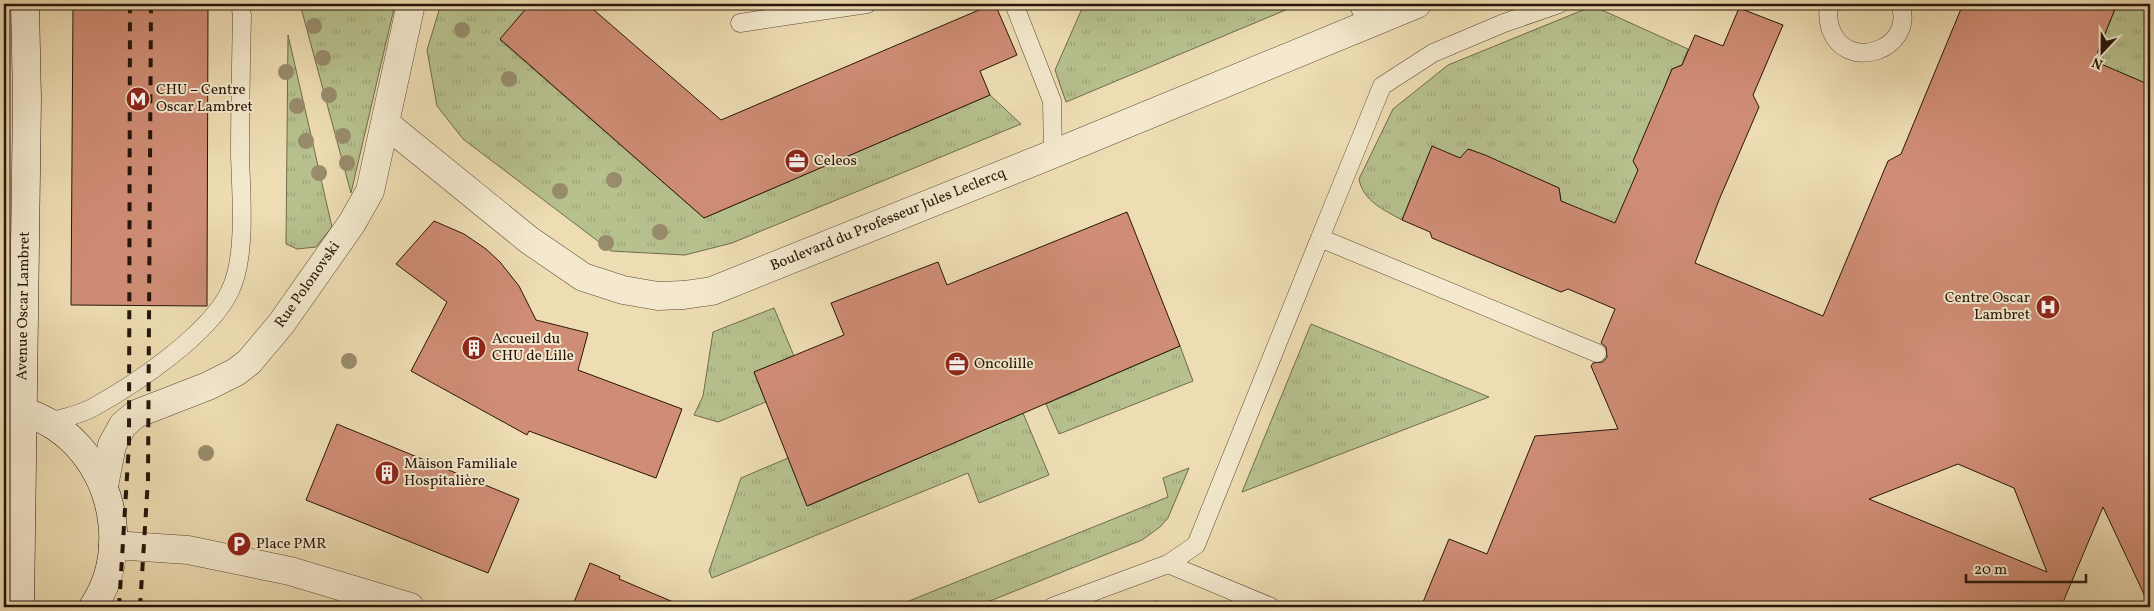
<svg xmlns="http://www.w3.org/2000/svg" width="2154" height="611" viewBox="0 0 2154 611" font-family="Vollkorn,serif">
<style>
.grass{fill:url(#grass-tufts);stroke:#6f6c4c}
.building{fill:#cf8d75;stroke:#27160a;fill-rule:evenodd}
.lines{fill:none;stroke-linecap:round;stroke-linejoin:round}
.service-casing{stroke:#594834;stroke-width:19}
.minor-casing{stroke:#594834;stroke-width:29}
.tertiary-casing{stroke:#594834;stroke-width:29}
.secondary-casing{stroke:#27160a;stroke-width:29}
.service{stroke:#f4e9ce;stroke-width:18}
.minor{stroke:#f4e9ce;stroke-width:28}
.tertiary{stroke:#f4e9ce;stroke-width:28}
.secondary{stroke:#f4e9ce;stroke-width:28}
.rail{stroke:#27160a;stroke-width:4;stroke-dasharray:9 9;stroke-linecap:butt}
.tree{fill:#988c6c}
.labels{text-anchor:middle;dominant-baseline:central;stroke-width:4;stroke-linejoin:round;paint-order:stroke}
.poi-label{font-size:15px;fill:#27160a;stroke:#f4e9ce;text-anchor:start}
.street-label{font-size:15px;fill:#27160a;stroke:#f4e9ce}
</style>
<defs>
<pattern id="grass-tufts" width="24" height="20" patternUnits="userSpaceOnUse" patternTransform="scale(1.25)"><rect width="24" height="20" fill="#b7c18e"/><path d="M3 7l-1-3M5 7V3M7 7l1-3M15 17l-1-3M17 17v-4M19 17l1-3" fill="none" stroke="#9da579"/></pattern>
</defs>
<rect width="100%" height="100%" fill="#eeddb3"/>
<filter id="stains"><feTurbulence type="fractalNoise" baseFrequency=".004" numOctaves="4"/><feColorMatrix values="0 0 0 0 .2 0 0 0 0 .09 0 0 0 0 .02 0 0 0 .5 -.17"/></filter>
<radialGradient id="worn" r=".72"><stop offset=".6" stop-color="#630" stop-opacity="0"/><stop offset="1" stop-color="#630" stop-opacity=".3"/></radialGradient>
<path class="grass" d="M300,4h95l-44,189z
M441,4h89l-30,36 204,178 286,-123 31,29 -289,119 -47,12 -74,-4 -148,-112 -26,-33 -10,-56z
M1084,4h216l-234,98 -11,-32z
M1963,4h40l98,40 16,-40h33v76l-5,3 -184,-76z
M1593,6l95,43 -6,16 -10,4 -7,17 4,9 -35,66 4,9 -13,60 -64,-29 -2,-13 -90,-39 -9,9 -28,-11 -30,73c-18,-10 -39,-19 -43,-41l34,-70 55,-44z
M288,35l44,192 -16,20 -19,2 -11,-5z
M774,308l20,48 -40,16 12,30 -48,20 -24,-7 9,-19 10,-64z
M1311,324l178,73 -247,95z
M1180,346l13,35 -134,53 -13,-30z
M1023,413l26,62 -70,28 -11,-30 -256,105 -3,-7 32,-93 47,-20 20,48z
M1189,468l-21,50 -8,9 -18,13 -167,67h-81l274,-110 -5,-19z
M1157,601l22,6h-49l2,-1z"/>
<path class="building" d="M73,4h135l-1,302 -136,-1z
M530,4h57l134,116 272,-116h2l22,51 -37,16 10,24 -286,123 -204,-179z
M1963,4h154l-23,57 56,24v522l-47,-100 -42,100h-640l28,-68 38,15 48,-118 83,-7 -27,-63 2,-3 10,-1 4,-5 -1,-10 -5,-4 14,-34 -47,-20 -7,3 -129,-54 -2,-6 -28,-12 30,-74 28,12 8,-9 17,6 74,33 2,13 54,22 23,-53 -5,-9 32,-75 7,-17 10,-4 13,-30 28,11 16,-38 44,17 -30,70 6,12 -40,93 -24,63 128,53 65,-155 13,-7zM1958,464l56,24 33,84 -178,-73z
M1127,212l53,134 -373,160 -53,-134 90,-37 -13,-32 107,-41 9,23z
M434,221l30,13 22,15 14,13 19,24 17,34 52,13 -10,37 104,39 -26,69 -127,-47 -2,4 -116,-64 36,-69 -51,-38z
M337,424l182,75 -31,74 -182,-73z
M590,563l30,13 -1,3 66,28h-113z"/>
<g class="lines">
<defs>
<path id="service" d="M1014,4l38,97 1,53
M1358,4l10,20
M1830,4c-3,7 -2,15 0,23 15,48 87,22 70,-23
M740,23l127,-19
M1320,238l62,-152 51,-33 71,-30 55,-19
M49,422c14,-4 30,-7 43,-14 42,-23 117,-73 138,-117 17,-35 11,-97 10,-136 0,-47 1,-93 2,-140l-2,-11
M1168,564l28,-19 124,-307 277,115
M1052,607l116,-43 103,43"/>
<path id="minor" d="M385,123l144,117 54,37 40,13 35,6 26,-1 28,-4 341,-137 364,-150
M104,486l8,-41 11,-20 13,-11 72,-28 28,-14 13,-10 32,-38 71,-101 18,-32 41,-187"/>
<path id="tertiary" d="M113,545l75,5 102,21 120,36"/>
<path id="secondary" d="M4,406c27,6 54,18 73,39 40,43 49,112 16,162
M20,607l7,-508 -2,-95"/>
</defs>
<use href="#service" class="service-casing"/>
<use href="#minor" class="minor-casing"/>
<use href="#tertiary" class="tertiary-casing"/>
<use href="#secondary" class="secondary-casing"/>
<use href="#service" class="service"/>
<use href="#minor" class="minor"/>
<use href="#tertiary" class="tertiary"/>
<use href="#secondary" class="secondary"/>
<path class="rail" d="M119,607l10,-163 1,-440
M140,607l8,-128 3,-475"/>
</g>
<g class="tree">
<circle cx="314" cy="26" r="8"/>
<circle cx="462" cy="30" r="8"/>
<circle cx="323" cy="58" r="8"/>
<circle cx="286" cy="72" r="8"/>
<circle cx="509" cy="79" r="8"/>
<circle cx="329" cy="95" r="8"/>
<circle cx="297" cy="106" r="8"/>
<circle cx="343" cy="136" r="8"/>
<circle cx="306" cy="141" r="8"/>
<circle cx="347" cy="163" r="8"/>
<circle cx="319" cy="173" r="8"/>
<circle cx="614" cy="180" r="8"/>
<circle cx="560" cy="191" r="8"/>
<circle cx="660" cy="232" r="8"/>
<circle cx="606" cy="243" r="8"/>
<circle cx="349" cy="361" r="8"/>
<circle cx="206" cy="453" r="8"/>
</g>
<defs>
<symbol id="metro-disc" viewBox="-11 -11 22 22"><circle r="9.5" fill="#8f2418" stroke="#f4e9ce"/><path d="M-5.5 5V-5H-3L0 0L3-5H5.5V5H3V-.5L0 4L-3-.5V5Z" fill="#fff"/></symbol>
<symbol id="office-disc" viewBox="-11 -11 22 22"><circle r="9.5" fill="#8f2418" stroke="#f4e9ce"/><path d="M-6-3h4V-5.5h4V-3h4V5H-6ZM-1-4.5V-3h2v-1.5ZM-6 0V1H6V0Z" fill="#fff"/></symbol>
<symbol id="hospital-disc" viewBox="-11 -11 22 22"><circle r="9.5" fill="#8f2418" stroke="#f4e9ce"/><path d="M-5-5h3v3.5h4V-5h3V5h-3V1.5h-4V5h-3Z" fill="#fff"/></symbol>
<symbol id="building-disc" viewBox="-11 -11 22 22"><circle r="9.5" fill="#8f2418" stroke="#f4e9ce"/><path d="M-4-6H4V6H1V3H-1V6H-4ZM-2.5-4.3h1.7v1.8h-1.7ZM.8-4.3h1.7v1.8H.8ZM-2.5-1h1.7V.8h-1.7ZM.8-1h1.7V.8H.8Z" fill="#fff"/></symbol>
<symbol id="parking-disc" viewBox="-11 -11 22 22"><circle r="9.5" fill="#8f2418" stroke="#f4e9ce"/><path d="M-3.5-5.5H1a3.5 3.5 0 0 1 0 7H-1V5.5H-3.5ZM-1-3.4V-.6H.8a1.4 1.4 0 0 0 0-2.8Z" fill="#fff"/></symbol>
</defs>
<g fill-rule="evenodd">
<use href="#metro-disc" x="124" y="85" width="28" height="28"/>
<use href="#office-disc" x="783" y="147" width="28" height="28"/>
<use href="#hospital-disc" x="2034" y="293" width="28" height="28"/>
<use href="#building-disc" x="460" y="334" width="28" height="28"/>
<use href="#office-disc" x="943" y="350" width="28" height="28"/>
<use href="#building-disc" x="373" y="459" width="28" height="28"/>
<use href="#parking-disc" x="225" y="530" width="28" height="28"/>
</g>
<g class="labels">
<g class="poi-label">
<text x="156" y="90">CHU – Centre<tspan x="156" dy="17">Oscar Lambret</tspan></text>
<text x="814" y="161">Celeos</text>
<text x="2030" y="298" text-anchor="end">Centre Oscar<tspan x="2030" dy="17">Lambret</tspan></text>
<text x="492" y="339">Accueil du<tspan x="492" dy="17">CHU de Lille</tspan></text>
<text x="974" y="364">Oncolille</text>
<text x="404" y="464">Maison Familiale<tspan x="404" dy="17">Hospitalière</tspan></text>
<text x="256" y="544">Place PMR</text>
</g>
<g class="street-label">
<text transform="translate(888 220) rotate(-22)">Boulevard du Professeur Jules Leclercq</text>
<text transform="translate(308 285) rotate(-55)">Rue Polonovski</text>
<text transform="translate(24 306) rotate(-89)">Avenue Oscar Lambret</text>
</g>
</g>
<rect width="2154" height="611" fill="none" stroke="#eeddb3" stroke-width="20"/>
<rect x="5" y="5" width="2144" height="601" fill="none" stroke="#27160a" stroke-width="2.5"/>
<rect x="10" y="10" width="2134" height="591" fill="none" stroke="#27160a"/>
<g transform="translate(2102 52) rotate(202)" stroke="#f4e9ce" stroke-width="4" paint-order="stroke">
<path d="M0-4L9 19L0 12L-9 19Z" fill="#27160a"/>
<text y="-8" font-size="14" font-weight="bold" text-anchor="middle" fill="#27160a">N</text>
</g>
<path d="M1966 574v8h120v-8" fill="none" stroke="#27160a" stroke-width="2.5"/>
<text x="1974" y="574" font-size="15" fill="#27160a" stroke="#f4e9ce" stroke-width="4" paint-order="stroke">20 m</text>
<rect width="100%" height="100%" filter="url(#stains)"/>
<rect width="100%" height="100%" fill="url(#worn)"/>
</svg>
